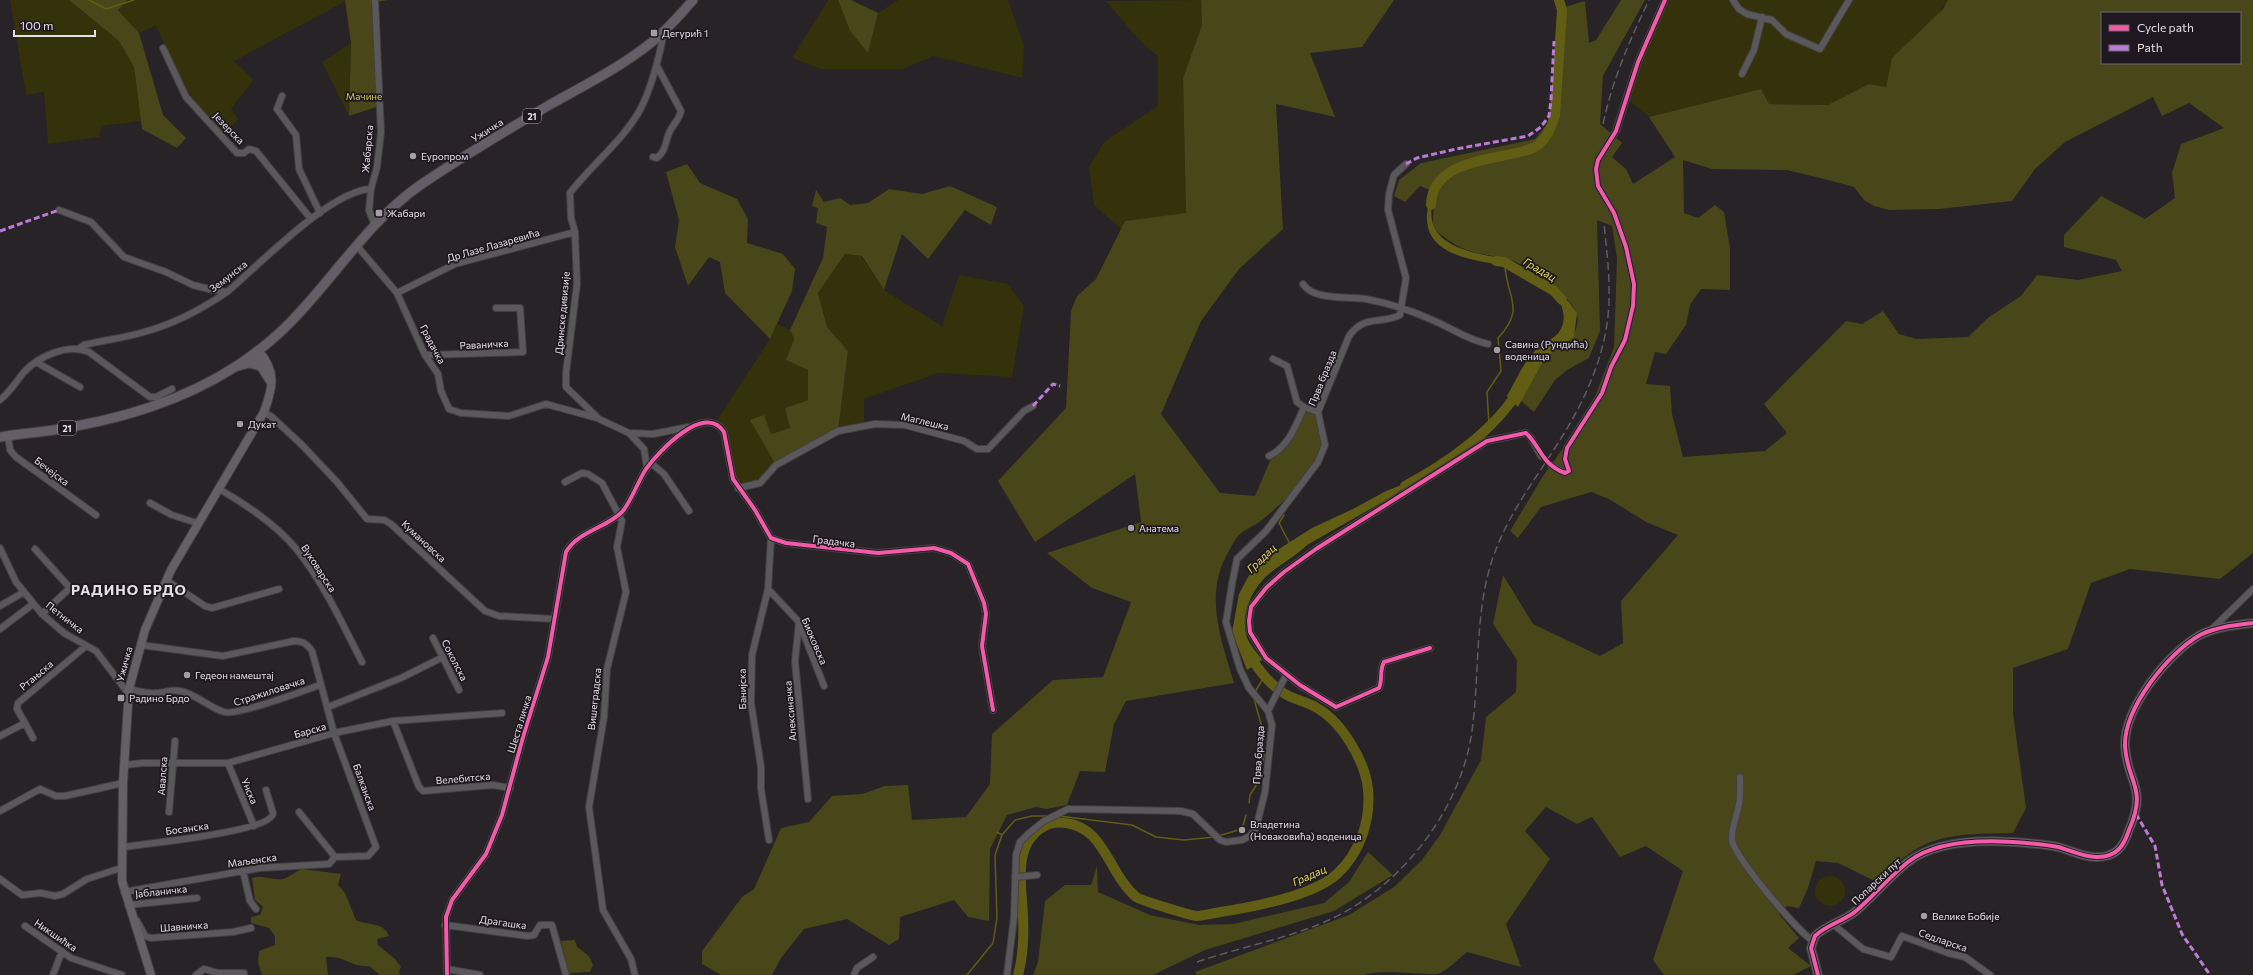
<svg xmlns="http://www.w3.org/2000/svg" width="2253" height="975" viewBox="0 0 2253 975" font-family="Commissioner,sans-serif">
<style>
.green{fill:#34310b}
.forest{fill:#494619;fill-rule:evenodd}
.water{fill:#615d15}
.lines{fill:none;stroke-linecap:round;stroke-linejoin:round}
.stream{stroke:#615d15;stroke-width:1.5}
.river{stroke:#615d15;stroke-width:10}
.street-tunnel{stroke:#444044;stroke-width:6;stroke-dasharray:6 3;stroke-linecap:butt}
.street-casing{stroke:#433f43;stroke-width:8}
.secondary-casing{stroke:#433f43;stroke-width:10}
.primary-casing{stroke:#433f43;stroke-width:11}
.street{stroke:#5b585b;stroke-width:6}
.secondary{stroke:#656066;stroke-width:8}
.primary{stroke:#655e66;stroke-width:9}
.rail{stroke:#5e5c5e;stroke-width:1.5;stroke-dasharray:8 4;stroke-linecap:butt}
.quiet{stroke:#bd7bd9;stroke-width:3;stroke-dasharray:6 3;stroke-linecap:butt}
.cycleway-casing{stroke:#1f1820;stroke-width:6}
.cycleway{stroke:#f35aa7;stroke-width:4}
.poi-dot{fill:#a39ea3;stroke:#1f1820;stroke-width:1.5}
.labels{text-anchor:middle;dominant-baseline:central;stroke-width:3.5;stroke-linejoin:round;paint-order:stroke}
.shield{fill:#1f1820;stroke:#aaa5ab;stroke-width:1}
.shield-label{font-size:9px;font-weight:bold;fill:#e6e1e6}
.poi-label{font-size:10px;fill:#e6e1e6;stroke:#1f1820;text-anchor:start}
.park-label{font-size:10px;fill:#d2cb47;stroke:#1f1820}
.street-label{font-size:10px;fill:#e6e1e6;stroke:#1f1820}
.water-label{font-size:11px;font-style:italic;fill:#e3dc5a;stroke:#1f1820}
.district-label{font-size:14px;font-weight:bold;letter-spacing:1px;fill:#e6e1e6;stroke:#1f1820}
</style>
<rect width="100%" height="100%" fill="#272327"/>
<path class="green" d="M10,0h59l50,41 15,26 7,54 -40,5 -2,11 -51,7 -4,-52 -18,3z
M127,0h218l1,1 -112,60 19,19 -22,29 7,10 -15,18 -37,-40 -30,-72 -17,8 -21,-23z
M828,0h10l12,31 18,21 10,-39 20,-13h110l16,46 -2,32 -89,-22 -30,13h-82l-29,-11z
M1201,0l1,25 -19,53 3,136 -61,7 -4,8 -27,-24 -5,-38 15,-25 54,-36v-49l-20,-18 -32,-38z
M1663,0h285l-62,88 -17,-4 -40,21 -61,-1 -7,-15 -112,28 -24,-20 9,-35z
M351,43l-2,73 -27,-54z
M845,254l16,2 23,34 58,36 17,-51 49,9 16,22 -12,71 -74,-4 -74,26v27l-26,5 10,-80 -21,-24 -9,-34z
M777,324l13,6 4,9 -8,21 22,10v30l-23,8 5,20 -19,6 5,31 -16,18 -22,5 -14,-56 -9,-9 55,-84z
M1815 891a15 15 0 1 1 30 0a15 15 0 1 1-30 0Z"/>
<path class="forest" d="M69,0h58l-9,10 21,23 24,82 23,23 -9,10 -35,-19 -8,-62 -15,-26z
M345,0h43l-12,2 3,104 -30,10 2,-73z
M838,0h13l27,13 -10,40 -18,-22z
M1201,0h193l-32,47 -52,6 25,64 -59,-13 7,125 -44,40 -38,52 -40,93 59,79 35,3 18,-42 10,-7 21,-40 14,5 10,30c-16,31 -39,56 -66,78 -7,6 -17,9 -23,15 -4,4 -7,11 -10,16 -26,43 -8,88 5,132l-108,18 -12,23 -9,48 -25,-1 -13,34 -21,4 -10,-2 -29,8 -17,34 -1,72 -21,-4 -14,-17 -54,17 -1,22 -10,6 -42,-26 -43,10 -23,29 -9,17h-51l-19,-11v-13l40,-54 12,-8 27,-61 28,-6 23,-26 30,-2 23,-8 23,-1 4,35 54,-3 24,-33 2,-50 61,-54 50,-3 28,-75 -39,-14 -45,-35 94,-31 -6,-48 -100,68 -37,-61 68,-73 5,-97 6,-15 19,-17 29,-58 61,-8 -3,-135 19,-53z
M1621,0h24l-42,76 -3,48 22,19 -10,14 14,12 7,15 42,-27 -26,-40 112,-28 8,15 59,1 41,-21 17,3 6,-29 51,-49 5,-9h305v553l-33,26 -90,-10 -39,14 -23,66 -55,19v46l13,94 -13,25c-33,1 -71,-1 -100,18 -13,8 -24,21 -34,32l-41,-20 -22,-2 -8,27 -9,20 -12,-2 -8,8 20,24 -11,10 23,18 -18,9h-129l-11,-15 30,-89 -37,-25 -26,11 -28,-40 -15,7 -31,-17 -21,24 25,28 -44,65 15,43 -54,-15c-9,7 -19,18 -29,22 -15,1 -60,-5 -74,1h-167l-2,-3 154,-57 45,-28 28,-27 18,-25 41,-75 5,-43 30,-25 1,-32 -24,-36 10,-49 30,49 67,32 23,-13 -2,-42 57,-66 -32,-13 -37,-23 -18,-7 -50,15 -23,31 -8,-7 33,-55 26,-36 25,-41 20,-52 3,-89 -5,-32 -15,-6 3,111 -11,27 -22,12 -12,10 -21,32 -13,-11c6,-12 12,-25 21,-37 10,-15 31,-19 35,-39 3,-12 -5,-21 -13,-29 -14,-12 -27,-24 -44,-32 -29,-13 -48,-5 -76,-27 -4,-3 -10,-8 -11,-14 -1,-9 3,-21 4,-30l-17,-7 -15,16 -11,-6 5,-16 22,-17 114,-24 13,-16 10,-96v-18l27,-8 4,42 7,-3zM2102,13h138v50h-138zM2153,97l9,19 27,-13 35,25 -43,16 -9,29 3,25 -30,21 -44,-23 -37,39v12l52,13 6,11 -44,9 -41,-5 -16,21 -32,21 -21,20 -51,2 -18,-5 -16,-23 -21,13 -16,-3 -82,83 23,29 -22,18 -82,6 -11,-43 -2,-28 -24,-2 9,-32 11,2 20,-29 4,-20 11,-16 29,1v-42l-6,-36 -9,-7 -17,13 -14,-5 -1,-53 29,9 75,1 45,11 22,6 10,13 10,6 15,4 50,-1 73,-8 23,-32 30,-27z
M687,164l13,19 37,16 11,20 -1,24 36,11 12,15 -3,22 -22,48 -45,-46 -5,-31 -11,-5 -21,29 -13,-39 4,-27 -13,-48z
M950,186l47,21 -6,18 -26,-15 -37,49 -26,-25 -18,56 -22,-34 -17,-2 -27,39 9,34 21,24 -10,80 -62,34 -26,-45 14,-5 7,19 19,-6 -5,-20 23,-8v-30l-22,-10 8,-21 -4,-9 33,-72 4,-31 -11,-4 2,-15 -6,-2 4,-16 8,12 16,-4 10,7 18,-2 21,-14 33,5z
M1368,852l25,23 -59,36 -129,39 -52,25h-120l5,-13 7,-61 20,-16h26l6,-19 1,26 52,23 49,10 34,-1 91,-21 25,-21z
M302,869l39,5 -3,11 7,8 11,27c12,6 27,1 33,16l-12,3 1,6 17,14 6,8 -2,4 1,4h-20l-11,-9c-16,2 -26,-11 -43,-9l2,18h-66l-4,-13 1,-11 16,-6v-9l-6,-8 -18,-5v-6l9,-2 3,-8 -8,-7 -3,-22c11,-4 19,3 31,1 5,-1 13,-8 19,-10z
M575,940l2,7c8,6 13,8 16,18l-3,7 -21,1 -8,-32z"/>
<path class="water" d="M1431,193c1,9 -1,23 2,31 10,28 53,30 76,36l-1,7c-26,-7 -79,-8 -81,-47 -1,-8 3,-18 4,-27z
M1554,291l15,11 8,11 -3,24 -23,17 -10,11 -23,42 -11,-11c8,-14 15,-31 26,-43 6,-7 23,-16 26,-21 10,-14 2,-29 -5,-41z
M1417,479l-29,20 -81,46c-11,11 -25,18 -37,28 -17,14 -29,39 -24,61 2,10 11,18 16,26l-15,10 -15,-38 7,-38 9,-17 12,-16 52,-33 41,-19 33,-18z"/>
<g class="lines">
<path class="stream" d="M89,0l17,9 28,-9
M1489,425l-2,-33 14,-21 -3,-33c28,-30 9,-39 7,-72
M1284,515l-5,8 11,21
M1255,692l9,-15
M1249,803l1,-8 7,-11 7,-28 -3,-32 -8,-29
M1059,816l73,9 24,12 28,3 31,-3
M997,832l5,3
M1218,836l24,-7 4,-14
M967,975l26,-32 4,-25 -2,-63 7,-20 13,-15 17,-4h17"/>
<path class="river" d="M1431,205c1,-48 70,-44 102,-57 12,-5 18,-20 22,-32l7,-106 -3,-10
M1496,261l8,1 50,29 8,9
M1405,486c40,-21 90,-56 113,-95
M1018,975c5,-18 6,-40 5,-59 -1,-30 -11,-71 20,-89 8,-5 15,-5 23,-4 39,5 42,50 70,74 4,3 53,18 60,19 6,0 13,-2 19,-3 33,-5 97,-16 122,-39 23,-21 34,-54 31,-85 -3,-28 -26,-67 -51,-81 -11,-7 -24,-8 -35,-16 -15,-10 -24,-24 -34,-38"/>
<path class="street-tunnel" d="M1541,456l10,9"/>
<defs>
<path id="street" d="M1733,0l6,9 8,5 25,6 14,14 34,15 29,-49
M163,48l23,49 51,56h7l5,-4 7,2 55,68
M1742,74l12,-24 8,-33
M282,96l-5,13 19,26 3,34 21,44
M653,157l4,1c10,-8 8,-18 13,-27 4,-8 9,-11 11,-20l-24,-45
M59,210l32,12 33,35 42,15 27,13 20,5 14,2
M375,226l-6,-16 2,-21 6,-22 4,-35 -6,-132
M357,246l40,47 28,62 13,19 3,17 8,18 12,4 48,3 37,-12 51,14
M1303,284c11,17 45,12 63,15 21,4 44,11 64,20 20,8 37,21 58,25
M397,293l58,-29 120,-32
M80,348l4,-3c20,-5 41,-7 60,-13 30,-8 58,-23 83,-40 32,-27 104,-102 144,-103
M425,355l98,-3 -3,-44h-24
M1273,359l14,7 10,36 7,5
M36,362l44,25
M0,400c10,-8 16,-18 24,-28 15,-16 44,-29 65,-20l61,45h6l16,-8
M264,412l8,5 30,28 35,37 30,37 17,1 7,4 94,87 14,5 55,3
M629,433l24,1 35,-7
M8,435l2,15 6,7 80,58
M1269,456c19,-9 27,-30 35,-49l14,5
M652,464l12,10 25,37
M1551,465l14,8 4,-2 -4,-12 2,-11 35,-55 9,-26 14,-27 8,-34 1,-22 -8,-37 -12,-34 -16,-27 -2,-17 2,-9 18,-29 22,-69 27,-62
M647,468l-3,-19 -15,-16 -30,-14 -33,-32v-14l11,-89 -2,-52 -4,-14 -1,-25c22,-29 54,-53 71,-85 12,-24 18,-50 23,-76
M565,482l17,-9 6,1 14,9 20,38 -5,26 9,45 -19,77 -3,48 -15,90 14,103 28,49 4,16
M738,488l22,-5 16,-18 62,-34 37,-7 30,1 59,16 13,8h11l36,-38 9,-5
M219,489c28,16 59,37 79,62 26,33 45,74 64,111
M150,503l22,12 25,8
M0,548l16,34 26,32 22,19 32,18 32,42
M35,549l35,39 -28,26
M166,580l39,26 7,2 67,-19
M768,589l31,33 25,64
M0,606l24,-14
M799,622l-4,39 13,138
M0,629l33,-25
M2210,631l43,-42
M433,638l26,52
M1430,648l-46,14c-5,9 -1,17 -5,26l-43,19 -36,-22 -34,-27 -16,-26 -1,-11 2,-14 15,-19 18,-16 32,-23 171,-108 39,-8 5,5 10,18
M129,689c8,2 18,5 27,4 9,0 15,-4 24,-2 16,3 28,16 44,21 13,4 79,-21 96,-27
M328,707l73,-29 42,-21
M1268,711l18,-36
M393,721l26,66 4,4 70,-6 17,3
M25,723l8,15
M0,736l25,-13 -8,-14 1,-6 68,-57
M228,763l26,63
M124,765l19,-2h85l106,-30 59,-12 109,-8
M1740,777c0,8 1,18 -1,27 -2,12 -8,24 -7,36 1,15 66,92 80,100
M0,811l40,-22 16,7h9l58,-13
M169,812l6,-71
M299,812l36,45
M769,840l-8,-51v-22l-10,-64 1,-48 16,-66 3,-51
M122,847c21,-3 150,-15 151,-34l-7,-23
M243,871l7,30 6,8
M1015,877l22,-2
M0,879l22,16 19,-2 14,3 8,-2 24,-15 34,-11
M124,892l136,-24 69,-4 6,-7 33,-1 8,-9 -42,-114 -22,-82c-5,-7 -9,-10 -18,-10l-71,15 -82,-11
M128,905l69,-7
M137,921l8,15 6,2 82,-6 18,-4
M445,925l83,11 6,-1 6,-10h12l14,50
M1834,925l29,24 28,8 11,-21 46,17 17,4 25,18
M25,926l46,32 51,17
M447,969l33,6
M53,975l9,-24
M196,975l8,-6 14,4h26
M447,975l-1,-58 6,-17 34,-46 16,-39 21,-78 25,-80 18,-105c11,-20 40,-24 56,-40 9,-10 16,-31 24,-43 13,-18 59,-67 78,-37l9,47 22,31 16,28 15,5 92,10 56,-5 17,5 17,11 16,39 2,11 -4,32 11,64
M854,975l3,-7 16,-11
M1007,975l7,-58 2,-62 4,-13 9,-9 15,-12 24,-12 113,2 12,3 27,26 6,2 16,-2 8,-4 6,-8 9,-36 7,-67 -4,-14 -19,-23 -9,-19 -14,-47 6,-38 5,-25 29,-28 52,-69 7,-17 -7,-33 31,-76c16,-22 30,-11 51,-21l6,-37 -18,-68 1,-16 5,-19 12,-11"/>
<path id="secondary" d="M258,350l-1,11 13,20
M151,975l-29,-94 1,-98 6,-94 16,-59 26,-60 93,-158c9,-25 13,-40 -6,-62
M1818,975l-7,-27 4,-12c11,-11 29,-15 41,-25 18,-15 33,-34 52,-49 27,-21 72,-22 105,-20 15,1 30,2 45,5 12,3 27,11 40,10 8,0 15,-2 21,-8 5,-5 8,-13 10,-19 19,-43 -2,-47 -4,-84 -1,-38 43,-93 75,-111 16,-8 36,-10 53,-12"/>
<path id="primary" d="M238,366l11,-3 12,3
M0,437c24,-4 47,-5 71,-10 86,-15 170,-49 229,-115 39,-42 72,-93 119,-126 42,-29 88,-56 132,-82 34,-19 70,-37 101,-62 15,-12 28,-27 41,-42"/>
</defs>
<use href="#street" class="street-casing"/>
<use href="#secondary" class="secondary-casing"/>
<use href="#primary" class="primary-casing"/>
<use href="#street" class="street"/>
<use href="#secondary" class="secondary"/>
<use href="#primary" class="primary"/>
<path class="rail" d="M1603,124c10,-46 26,-82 46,-124
M1197,962c43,-15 90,-23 132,-42 72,-33 132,-110 143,-189 8,-58 2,-124 23,-179 15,-41 42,-75 65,-112 29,-46 51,-97 49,-152 0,-21 -3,-43 -5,-65"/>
<path class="quiet" d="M1406,164l11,-6 39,-9 72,-13 13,-9 8,-11 2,-16 3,-59
M0,231l59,-21
M1033,406l20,-22 7,2
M2136,814l19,32 7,39 20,49 28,41"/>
<defs>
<path id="cycleway" d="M1430,648l-46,14c-5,9 -1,17 -5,26l-43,19 -36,-22 -34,-27 -16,-26 -1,-11 2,-14 15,-19 18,-16 32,-23 171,-108 39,-8c14,13 16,32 39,40l4,-2 -4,-12 2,-11 35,-55 9,-26 14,-27 8,-34 1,-22 -8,-37 -12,-34 -16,-27 -2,-17 2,-9 18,-29 22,-69 27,-62
M447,975l-1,-58 6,-17 34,-46 16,-39 21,-78 25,-80 18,-105c11,-20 40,-24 56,-40 9,-10 16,-31 24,-43 13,-18 59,-67 78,-37l9,47 22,31 16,28 15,5 92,10 56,-5 17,5 17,11 16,39 2,11 -4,32 11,64
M1818,975l-7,-27 4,-12c11,-11 29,-15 41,-25 18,-15 33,-34 52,-49 27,-21 72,-22 105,-20 15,1 30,2 45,5 12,3 27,11 40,10 8,0 15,-2 21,-8 5,-5 8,-13 10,-19 19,-43 -2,-47 -4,-84 -1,-38 43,-93 75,-111 16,-8 36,-10 53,-12"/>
</defs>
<use href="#cycleway" class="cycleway-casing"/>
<use href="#cycleway" class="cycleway"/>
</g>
<g class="poi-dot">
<rect x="650" y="29" width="8" height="8" rx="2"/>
<circle cx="413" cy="156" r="4"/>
<rect x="375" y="209" width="8" height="8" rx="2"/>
<circle cx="1497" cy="350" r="4"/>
<circle cx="240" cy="424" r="4"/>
<circle cx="1131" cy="528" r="4"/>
<circle cx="187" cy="675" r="4"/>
<rect x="117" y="694" width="8" height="8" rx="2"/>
<circle cx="1242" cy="830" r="4"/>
<circle cx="1924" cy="916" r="4"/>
</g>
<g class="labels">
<g class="shield">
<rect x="523" y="109" width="18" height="14" rx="3"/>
<rect x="58" y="421" width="18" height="14" rx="3"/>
</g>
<g class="shield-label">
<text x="532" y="116">21</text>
<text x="67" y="428">21</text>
</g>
<g class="poi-label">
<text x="662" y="33">Дегурић 1</text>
<text x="421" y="156">Еуропром</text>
<text x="387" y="213">Жабари</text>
<text x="1505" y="344">Савина (Рундића)<tspan x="1505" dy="12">воденица</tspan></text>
<text x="248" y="424">Дукат</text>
<text x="1139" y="528">Анатема</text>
<text x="195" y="675">Гедеон намештај</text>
<text x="129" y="698">Радино Брдо</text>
<text x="1250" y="824">Владетина<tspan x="1250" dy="12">(Новаковића) воденица</tspan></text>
<text x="1932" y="916">Велике Бобије</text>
</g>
<g class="park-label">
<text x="364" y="96">Мачине</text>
</g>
<g class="street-label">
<text transform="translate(229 128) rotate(46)">Језерска</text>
<text transform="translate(487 130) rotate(-32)">Ужичка</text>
<text transform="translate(367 149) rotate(-85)">Жабарска</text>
<text transform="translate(493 245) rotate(-16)">Др Лазе Лазаревића</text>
<text transform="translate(228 276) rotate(-38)">Земунска</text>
<text transform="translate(562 313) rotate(-85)">Дринске дивизије</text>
<text transform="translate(433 344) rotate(62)">Градачка</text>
<text transform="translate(484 344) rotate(-3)">Раваничка</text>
<text transform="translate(1322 378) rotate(-68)">Прва бразда</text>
<text transform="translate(925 421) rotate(13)">Маглешка</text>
<text transform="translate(52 471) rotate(37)">Бечејска</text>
<text transform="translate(424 541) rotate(43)">Кумановска</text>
<text transform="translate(834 541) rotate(7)">Градачка</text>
<text transform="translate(319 568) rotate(57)">Вуковарска</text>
<text transform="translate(65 617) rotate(38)">Петничка</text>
<text transform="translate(815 641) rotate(67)">Биоковска</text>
<text transform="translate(455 660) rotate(63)">Соколска</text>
<text transform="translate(124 664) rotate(-75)">Ужичка</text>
<text transform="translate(36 675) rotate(-40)">Ртањска</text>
<text transform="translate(742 689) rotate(-91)">Банијска</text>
<text transform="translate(269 691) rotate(-18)">Стражиловачка</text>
<text transform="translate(594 699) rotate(-84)">Вишеградска</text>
<text transform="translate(790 711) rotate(-95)">Алексиначка</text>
<text transform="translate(519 724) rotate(-73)">Шеста личка</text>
<text transform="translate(310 730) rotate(-16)">Барска</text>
<text transform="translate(1258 755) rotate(-86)">Прва бразда</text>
<text transform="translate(162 776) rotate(-86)">Авалска</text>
<text transform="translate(463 778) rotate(-5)">Велебитска</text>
<text transform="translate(365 787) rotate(70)">Балканска</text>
<text transform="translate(250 791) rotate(67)">Унска</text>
<text transform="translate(187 828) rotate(-8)">Босанска</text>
<text transform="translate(252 860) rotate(-8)">Маљенска</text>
<text transform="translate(1876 881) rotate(-43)">Попарски пут</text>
<text transform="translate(161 891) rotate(-6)">Јабланичка</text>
<text transform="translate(503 922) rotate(8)">Драгашка</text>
<text transform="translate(184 926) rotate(-4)">Шавничка</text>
<text transform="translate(56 935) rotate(34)">Никшићка</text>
<text transform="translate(1943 940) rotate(19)">Седларска</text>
</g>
<g class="water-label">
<text transform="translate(1540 269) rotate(30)">Градац</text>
<text transform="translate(1261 558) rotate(-44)">Градац</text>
<text transform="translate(1309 875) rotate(-24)">Градац</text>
</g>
<g class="district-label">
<text x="129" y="589">РАДИНО БРДО</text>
</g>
</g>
<rect x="2101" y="12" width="140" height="52" fill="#1f1820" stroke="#6f686f"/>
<rect x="2109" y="25" width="20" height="6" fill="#f35aa7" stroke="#6f686f"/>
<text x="2137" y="32" font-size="12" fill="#e6e1e6">Cycle path</text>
<rect x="2109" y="45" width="20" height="6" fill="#bd7bd9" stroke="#6f686f"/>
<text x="2137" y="52" font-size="12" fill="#e6e1e6">Path</text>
<path d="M14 30v6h81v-6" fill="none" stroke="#e6e1e6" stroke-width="2"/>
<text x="20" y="30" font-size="12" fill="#e6e1e6" stroke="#1f1820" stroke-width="3" paint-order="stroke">100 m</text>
</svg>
